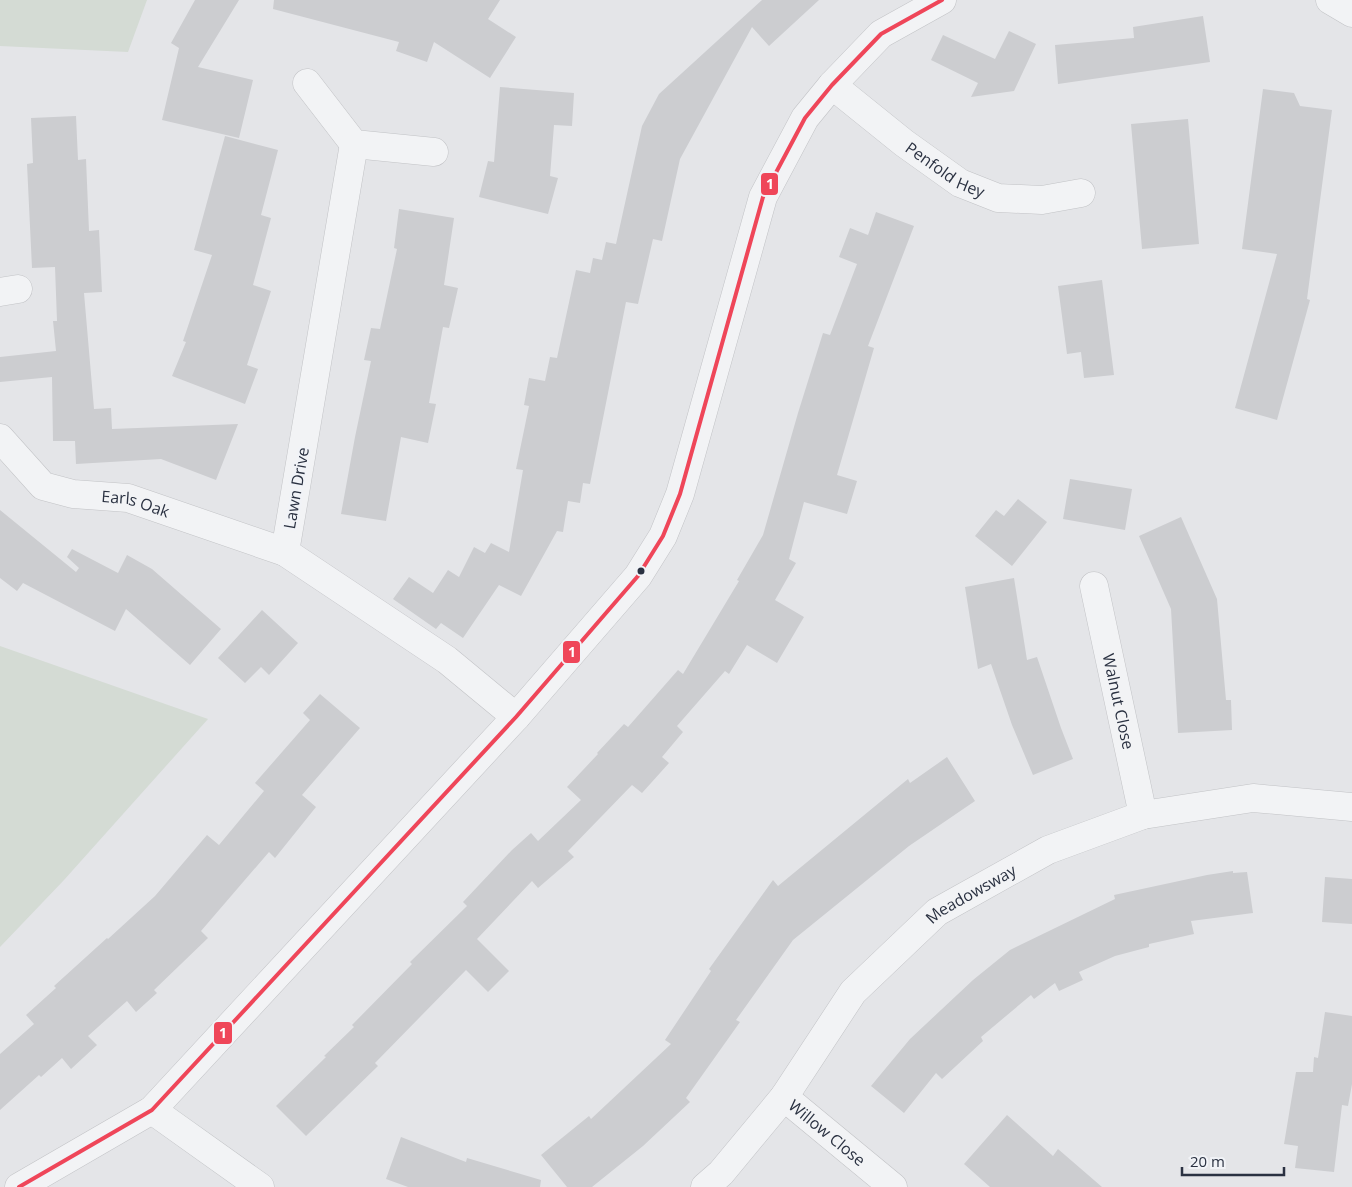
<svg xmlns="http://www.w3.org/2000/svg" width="1352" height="1187" viewBox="0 0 1352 1187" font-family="'Open Sans',sans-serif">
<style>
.green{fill:#d4dbd4}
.building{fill:#cccdd0}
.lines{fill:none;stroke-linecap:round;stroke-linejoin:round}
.minor-casing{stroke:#c2c3c6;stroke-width:29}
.tertiary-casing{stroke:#c2c3c6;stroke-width:29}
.minor{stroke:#f2f3f5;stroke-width:28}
.tertiary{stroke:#f2f3f5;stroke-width:28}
.bus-1-casing{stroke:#f1f3f7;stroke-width:8}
.bus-1{stroke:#ef4659;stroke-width:4}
.bus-dot{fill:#2a3141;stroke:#f1f3f7;stroke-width:2}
.labels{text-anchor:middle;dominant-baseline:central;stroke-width:5;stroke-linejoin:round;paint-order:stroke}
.street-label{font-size:16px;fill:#2a3141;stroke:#f1f3f7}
.line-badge{stroke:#f1f3f7;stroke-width:2}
.badge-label{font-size:14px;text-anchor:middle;font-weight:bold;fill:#fff}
</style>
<rect width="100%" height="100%" fill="#e4e5e8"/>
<path class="green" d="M0,0h147l-19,52 -128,-6z
M0,646l208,73 -144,161 -64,67z"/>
<path class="building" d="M195,0h44l-41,67 55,13 -14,58 -77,-18 17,-72 -8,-5z
M274,0h226l-12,19 28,18 -26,41 -56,-36 -7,20 -31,-11 3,-9 -126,-33z
M762,0h57l-50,46 -17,-19 -72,132 -18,82 -9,-2 -15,65 -12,-2 -36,182 -7,-1 -3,20 -12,-2 -5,31 -6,-1 -36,65 -22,-11 -36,53 -22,-15 -5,6 -43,-30 16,-22 24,16 15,-23 11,7 15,-30 11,6 6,-10 18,9 14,-82 -7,-1 13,-63 -5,-1 5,-27 16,3 5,-24 7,1 19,-88 14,3 3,-15 9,2 4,-18 10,2 26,-118 17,-32z
M1203,16l7,46 -152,22 -3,-39 79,-7 -1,-11z
M1009,31l27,13 -22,47 -43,6 7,-14 -47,-23 12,-25 52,24z
M500,87l74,6 -2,33 -18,-1 -4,51 8,2 -10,36 -69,-17 9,-36 6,1z
M1263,89l31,4 6,13 32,4 -25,189 3,1 -33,120 -42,-12 42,-154 -35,-5z
M76,116l2,44 8,-1 3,72 10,-1 3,62 -18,1 10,116 17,-1 1,21 126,-5 -22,56 -55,-21 -85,5 -1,-23h-22l-1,-64 -52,5v-25l56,-6 -3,-30h4l-2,-54 -23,1 -5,-104 6,-1 -2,-45z
M1188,119l11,125 -57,5 -11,-125z
M225,136l53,14 -17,65 10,3 -18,67 18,6 -24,74 11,4 -13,35 -73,-28 14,-34 -3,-1 29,-86 -18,-5z
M399,209l55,9 -10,67 14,3 -9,40 -6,-1 -14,76 7,1 -8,39 -27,-6 -15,84 -45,-7 14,-77 16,-76 -7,-1 7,-32 9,1 17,-80 -3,-1z
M876,212l38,14 -46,120 6,2 -37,127 20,6 -10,33 -43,-12 -15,57 7,4 -21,37 29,17 -27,46 -30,-18 -18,29 -4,-3 -48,55 6,6 -21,25 7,6 -27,30 -10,-8 -64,66 6,6 -36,31 -6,-7 -55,58 32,32 -21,21 -22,-22 -91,93 3,3 -72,70 -30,-30 50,-49 -2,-1 30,-29 -2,-2 60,-61 -2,-2 57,-56 -4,-4 49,-52 19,-17 7,8 43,-41 -14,-13 31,-33 -1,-1 27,-29 4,3 50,-57 5,4 56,-93 -2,-1 26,-45 35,-122 25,-80 7,2 27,-71 -18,-7 11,-29 18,7z
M1102,280l12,95 -30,3 -3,-26 -14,2 -9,-68z
M1070,479l62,10 -7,41 -62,-11z
M1018,499l29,23 -35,44 -37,-30 21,-26 8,6z
M0,510l76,62 3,-4 -12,-11 5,-8 46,24 9,-18 25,14 69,60 -31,36 -64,-56 -11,22 -92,-48 -6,8 -17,-13z
M1181,517l36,82 9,101h5l1,30 -54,3 -7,-124 -32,-73z
M1014,578l13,82 10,-3 24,71 12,31 -40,16 -21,-50 -21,-61 -13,5 -13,-82z
M262,610l36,33 -29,32 -8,-8 -16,16 -27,-25z
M320,694l40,34 -58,67 14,12 -41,51 -6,-6 -68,79 7,7 -54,52 3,3 -21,19 -9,-11 -39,35 9,9 -26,24 -9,-11 -21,19 -2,-2 -39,35v-56l34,-30 -8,-9 30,-27 -2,-2 53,-48 1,1 47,-43 52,-61 12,10 45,-54 -9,-8 55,-63 -7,-7z
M947,757l28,44 -66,45 -116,94 -57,80 4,2 -54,76 4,4 -47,44 -51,41h-25l-26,-32 48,-39 2,3 80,-75 -6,-4 46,-69 -2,-2 64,-89 5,6 130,-107 2,4z
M1233,871v2l14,-1 6,41 -62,8 3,13 -45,10v3l-34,9 -36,16 4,8 -24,11 -4,-8 -21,16 -3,-4 -50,42 2,4 -41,38 -6,-6 -32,40 -33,-27 39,-47 63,-59 37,-30 105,-51 -1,-4 93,-20z
M1325,877l27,2v45l-30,-2z
M1325,1012l27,4v68l-4,22 -6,-1 -8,67 -39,-4 3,-22 -14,-2 12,-72h17l1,-15 4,1z
M1007,1115l46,41 5,-7 44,38h-112l-26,-23z
M401,1137l65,25 1,-4 74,22 -1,7h-132l-22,-8z"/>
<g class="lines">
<defs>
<g id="minor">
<path d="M307,83l47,61 80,8"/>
<path id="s1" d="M832,85l72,58 56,40 38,15 44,2 39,-7"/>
<path d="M354,144l-69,408 162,108 69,57"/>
<path d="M0,292l18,-3"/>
<path id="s2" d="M0,438l43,48 30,8 55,4 157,54"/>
<path id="s3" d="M1094,586l49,229"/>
<path id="s4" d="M784,1097l109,90"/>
<path d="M152,1110l108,77"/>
<path id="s5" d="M705,1187l16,-14 63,-76 69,-105 84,-80 111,-62 95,-35 110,-17 99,9"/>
</g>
<path id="tertiary" d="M1330,0l22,13
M19,1187l133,-77 364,-393 122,-141 25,-40 17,-42 83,-297 42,-79 27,-33 49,-51 61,-34"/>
</defs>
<use href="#minor" class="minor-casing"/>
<use href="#tertiary" class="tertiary-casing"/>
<use href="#minor" class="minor"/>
<use href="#tertiary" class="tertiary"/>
<defs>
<path id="bus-1" d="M19,1187l133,-77 364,-393 122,-141 25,-40 17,-42 83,-297 42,-79 27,-33 49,-51 61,-34"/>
</defs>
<use href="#bus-1" class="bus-1-casing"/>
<use href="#bus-1" class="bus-1"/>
</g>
<circle class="bus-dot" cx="641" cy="571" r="4.5"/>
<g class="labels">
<g class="street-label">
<text stroke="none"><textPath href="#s1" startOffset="142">Penfold Hey</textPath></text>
<text transform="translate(296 488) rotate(-80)">Lawn Drive</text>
<text stroke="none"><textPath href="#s2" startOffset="159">Earls Oak</textPath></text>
<text stroke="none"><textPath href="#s3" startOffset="118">Walnut Close</textPath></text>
<text stroke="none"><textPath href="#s5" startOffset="400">Meadowsway</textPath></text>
<text stroke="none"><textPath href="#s4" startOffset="56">Willow Close</textPath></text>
</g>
</g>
<g class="line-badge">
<rect x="760" y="172" width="19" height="24" rx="5" fill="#ef4659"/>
<rect x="562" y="640" width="19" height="24" rx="5" fill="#ef4659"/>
<rect x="213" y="1021" width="20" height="24" rx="5" fill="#ef4659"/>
</g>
<g class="badge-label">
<text x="770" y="189">1</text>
<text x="572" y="657">1</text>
<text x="223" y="1038">1</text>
</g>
<path d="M1182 1167v8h102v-8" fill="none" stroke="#2a3141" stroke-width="2.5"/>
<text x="1190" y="1167" font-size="15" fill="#2a3141" stroke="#f1f3f7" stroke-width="4" paint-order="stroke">20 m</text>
</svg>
